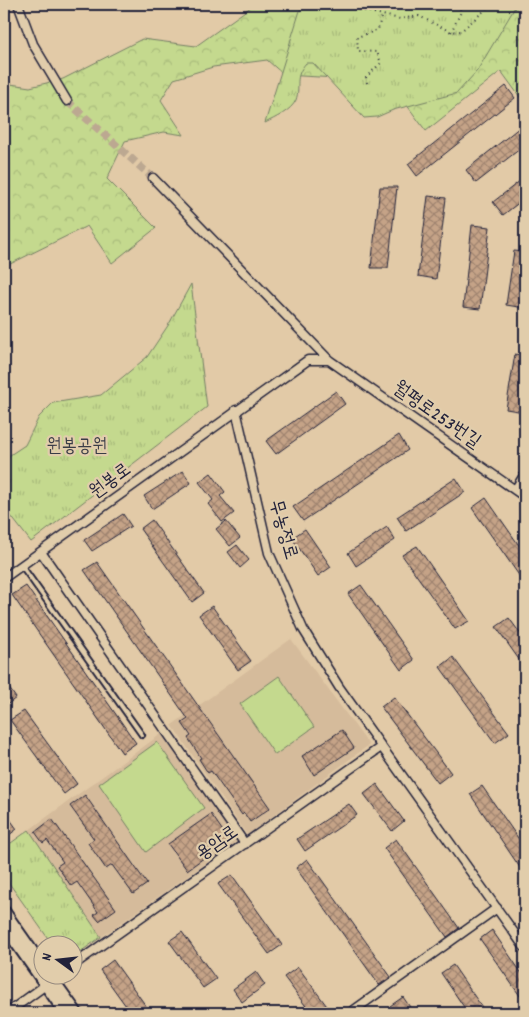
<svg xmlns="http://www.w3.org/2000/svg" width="529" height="1017" viewBox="0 0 529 1017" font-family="Dekko,'Poor Story',sans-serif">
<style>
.built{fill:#d5bb9b}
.green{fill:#c4d98e;stroke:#737e64}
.forest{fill:url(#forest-crowns);stroke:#737e64}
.park{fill:url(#park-tufts);stroke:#737e64}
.building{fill:url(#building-cross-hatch);stroke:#22223b}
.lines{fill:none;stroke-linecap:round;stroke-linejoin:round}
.minor-tunnel{stroke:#bca891;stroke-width:8;stroke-dasharray:8 4;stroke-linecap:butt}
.service-casing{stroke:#22223b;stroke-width:8}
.minor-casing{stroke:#22223b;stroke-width:11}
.tertiary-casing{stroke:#22223b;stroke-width:14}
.path{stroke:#22223b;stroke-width:2;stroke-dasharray:1 4;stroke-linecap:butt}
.service{stroke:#e1cdab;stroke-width:4}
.minor{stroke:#e1cdab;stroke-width:8}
.tertiary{stroke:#e1cdab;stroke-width:10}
.labels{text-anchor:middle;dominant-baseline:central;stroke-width:4.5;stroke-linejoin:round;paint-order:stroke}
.street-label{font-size:19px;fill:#22223b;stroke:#e1cdab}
.park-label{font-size:19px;fill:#3a3d47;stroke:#e1cdab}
</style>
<defs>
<pattern id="forest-crowns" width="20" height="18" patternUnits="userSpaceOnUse" patternTransform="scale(1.25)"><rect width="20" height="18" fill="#c4d98e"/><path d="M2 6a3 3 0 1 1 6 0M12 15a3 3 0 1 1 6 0" fill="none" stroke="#a8ba7b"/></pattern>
<pattern id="park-tufts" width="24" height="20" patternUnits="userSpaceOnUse" patternTransform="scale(1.25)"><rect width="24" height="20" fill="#c4d98e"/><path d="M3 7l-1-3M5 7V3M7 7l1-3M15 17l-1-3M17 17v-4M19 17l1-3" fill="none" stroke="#a8ba7b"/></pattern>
<pattern id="building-cross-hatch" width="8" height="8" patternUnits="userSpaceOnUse" patternTransform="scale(1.25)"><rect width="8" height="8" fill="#c5a387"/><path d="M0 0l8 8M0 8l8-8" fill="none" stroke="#a08470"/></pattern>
</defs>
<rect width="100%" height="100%" fill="#e2caa7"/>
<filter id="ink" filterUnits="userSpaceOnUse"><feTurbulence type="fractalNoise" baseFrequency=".02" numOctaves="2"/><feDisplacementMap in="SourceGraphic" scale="10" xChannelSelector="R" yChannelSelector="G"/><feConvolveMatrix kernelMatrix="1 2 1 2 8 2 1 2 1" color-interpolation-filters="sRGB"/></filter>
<g filter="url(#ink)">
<path class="built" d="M291,639l78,106 -122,90 -75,-110z
M161,734l76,107 -136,96 -72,-107z"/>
<path class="green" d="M279,676l35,51 -39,28 -35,-51z
M157,742l47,66 -58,44 -47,-68z"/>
<path class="forest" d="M255,4h270v100l-24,-33 -75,60 -37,-50 -105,-6 -17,-15 -54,7 -39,12 -13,21 23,35 -20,-3 -39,9 -18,38 49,49 -44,35 -25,-37 -83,41v-184l26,4 33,-8 79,-40 54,7z"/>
<path class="park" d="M302,4h215l-40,67 -20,22 -64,17 -16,7 -13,1 -51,-55h-7c-13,15 -5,22 -10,37 -5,11 -21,18 -31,23z
M191,284l16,123 -176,135 -27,-35v-48l21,-14 14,-28 14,-14 48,-8 46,-38 22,-33z
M29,830l72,107 -28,20 -1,-13h-20l-48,-68v-28z"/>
<path class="building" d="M506,86l9,12 -98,78 -9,-12z
M525,123v22l-49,38 -10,-13z
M525,177v21l-22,17 -10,-13z
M380,187h17l-9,81h-17z
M428,196l18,2 -10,81 -18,-3z
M472,225l18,2 -10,82 -17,-2z
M514,251l11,1v56l-19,-3z
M515,354l10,2 -1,56 -18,-3z
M336,391l9,13 -69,50 -10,-13z
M399,435l9,15 -105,71 -10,-14z
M183,471l8,12 -39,26 -8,-13z
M211,473l14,19 -5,4 14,17 -12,9 -14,-18 5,-4 -14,-18z
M456,478l9,14 -59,39 -9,-14z
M486,498l39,56v30l-53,-76z
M123,514l8,12 -39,25 -8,-11z
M152,520l52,73 -12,9 -52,-73z
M226,521l14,17 -10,8 -14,-17z
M387,527l8,13 -39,26 -8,-13z
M305,529l26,38 -13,9 -26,-38z
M237,545l12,15 -9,8 -12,-16z
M417,546l52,75 -14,8 -53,-74z
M97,562l173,246 -20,14 -6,-9 -2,2 -31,-44 -3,2 -9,-14 2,-1 -13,-20 3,-2 -9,-13 6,-4 -104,-149z
M361,585l53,75 -13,10 -53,-76z
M26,586l110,157 -14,10 -110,-158z
M212,606l39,55 -13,9 -39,-55z
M509,618l16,22v28l-29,-41z
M453,657l56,76 -14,10 -55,-76z
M4,681l12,17 -12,9z
M394,697l57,76 -13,10 -57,-76z
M24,711l53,73 -13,10 -54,-74z
M342,730l12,18 -40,27 -12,-19z
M377,784l27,37 -12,10 -28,-37z
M482,786l43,62v27l-55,-81z
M85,795l62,89 -14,10 -21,-29 -6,4 -18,-26 6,-4 -24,-33z
M349,804l8,11 -52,36 -8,-12z
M4,811l13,18 -13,10z
M211,814l18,26 -42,30 -19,-26z
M52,819l64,90 -17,12 -5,-6 4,-3 -21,-30 -6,4 -14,-20 6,-4 -16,-22 -4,3 -8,-11z
M396,839l63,89 -12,9 -63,-89z
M307,859l84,118 -12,8 -83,-117z
M232,875l50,70 -13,9 -51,-70z
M492,930l33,48v25l-45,-64z
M182,932l34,47 -13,9 -34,-47z
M113,960l38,53h-20l-31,-43z
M453,965l33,48h-18l-27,-40z
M298,967l34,46h-21l-27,-36z
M256,972l9,13 -23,17 -9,-13z
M403,997l11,16h-19l-5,-7z"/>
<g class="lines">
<path class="minor-tunnel" d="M67,101l86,77"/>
<defs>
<path id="service" d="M22,566l120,169"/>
<path id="minor" d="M18,4l15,40 34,57
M153,178l176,182 196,137
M236,410l33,143 34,76 36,58 186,261
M515,490l10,-16
M41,552l204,292
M4,578l304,-218h21
M72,966l309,-219
M7,1013l54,-39
M350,1013l147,-105"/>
<path id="tertiary" d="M4,911l38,54
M4,926l61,87
M49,974l28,39"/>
</defs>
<use href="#service" class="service-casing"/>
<use href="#minor" class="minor-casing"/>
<use href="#tertiary" class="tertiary-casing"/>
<path class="path" d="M335,4l65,15 19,-3 32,16 10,-1 31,-27
M451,32l10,-20 -2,-8
M367,83l-1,-6 15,-14 -4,-11 -19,-1 -1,-14 21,-7 3,-13"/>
<use href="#service" class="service"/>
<use href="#minor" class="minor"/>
<use href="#tertiary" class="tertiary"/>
</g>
</g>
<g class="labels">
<g class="street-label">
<text transform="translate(436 416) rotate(35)">월평로253번길</text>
<text transform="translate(111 482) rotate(-36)">원봉로</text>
<text transform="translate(282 530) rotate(74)">무농정로</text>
<text transform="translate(218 844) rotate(-35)">용암로</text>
</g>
<g class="park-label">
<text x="77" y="447">원봉공원</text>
</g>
</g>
<rect width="529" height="1017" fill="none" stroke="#e1cdab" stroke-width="20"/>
<rect x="10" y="10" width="509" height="997" fill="none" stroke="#22223b" stroke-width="2" filter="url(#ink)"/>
<g transform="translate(58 960) rotate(285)"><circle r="24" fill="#e1cdab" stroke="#95897e"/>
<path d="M0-4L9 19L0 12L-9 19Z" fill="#22223b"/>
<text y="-8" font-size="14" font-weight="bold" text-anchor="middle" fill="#22223b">N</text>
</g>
</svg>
